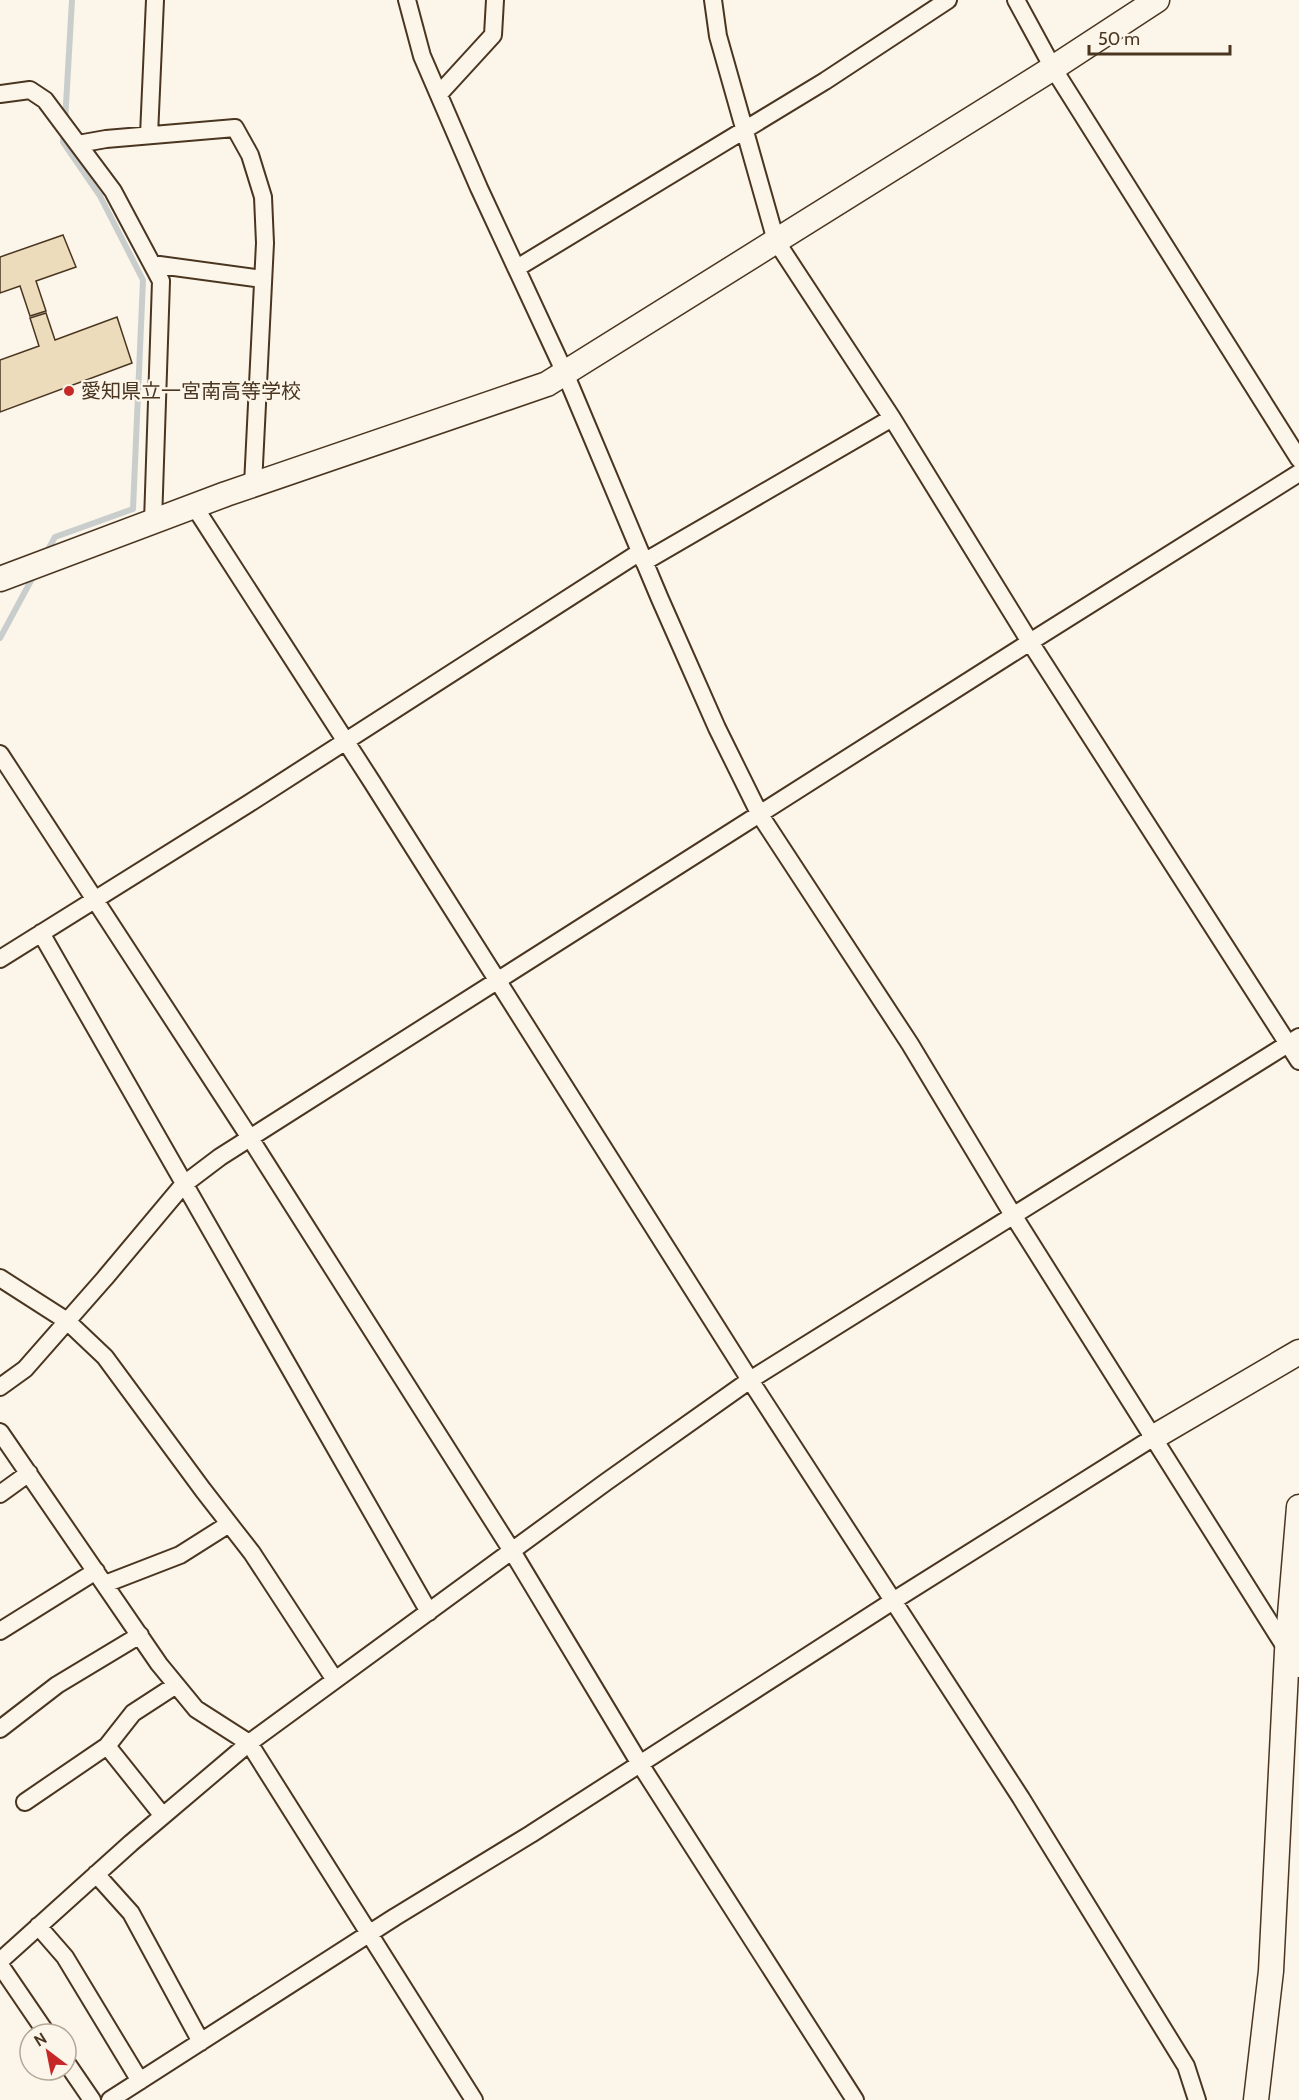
<svg xmlns="http://www.w3.org/2000/svg" width="1299" height="2100" viewBox="0 0 1299 2100" font-family="Cabin,'Noto Sans JP',sans-serif">
<style>
.lines{fill:none;stroke-linecap:round;stroke-linejoin:round}
.stream{stroke:#c9cecd;stroke-width:6}
.building{fill:#ecdcbc;stroke:#4a3520;stroke-width:1.5}
.street-casing{stroke:#4a3520;stroke-width:20}
.secondary-casing{stroke:#4a3520;stroke-width:27}
.street{stroke:#fbf6e9;stroke-width:16}
.secondary{stroke:#fbf6e9;stroke-width:24}
.poi-dot{fill:#c62828;stroke:#fbf6e9;stroke-width:2}
.labels{text-anchor:middle;dominant-baseline:central;stroke-width:4.5;stroke-linejoin:round;paint-order:stroke}
.poi-label{font-size:20px;fill:#4a3520;stroke:#fbf6e9;text-anchor:start}
</style>
<rect width="100%" height="100%" fill="#fbf6e9"/>
<g class="lines">
<path class="stream" d="M65,122l7,-122
M46,553l9,-16 78,-28 10,-229 -43,-84 -37,-54 1,-10
M0,638l34,-63"/>
</g>
<path class="building" d="M63,235l13,32 -40,14 10,30 -16,5 -10,-30 -20,7v-36z
M46,313l9,27 62,-23 15,46 -132,49v-52l39,-14 -9,-28z"/>
<g class="lines">
<defs>
<path id="street" d="M407,0l15,56 57,132 86,185 95,226 57,129 43,87 150,229 103,171 286,454
M713,0l5,36 58,205 116,177 138,224 269,419
M1016,0l37,68 246,391
M0,94l30,-4 15,10 68,91 48,90 -8,241
M439,94l54,-59 2,-35
M149,135l6,-135
M78,144l28,-5 129,-11 15,27 13,42 2,46 -12,242
M152,264l111,15
M517,268l308,-187 123,-81
M194,506l178,276 378,598 271,418 165,268 11,34
M644,562l248,-144
M0,754l250,384 262,413 128,213 215,336
M41,933l388,679
M0,959l248,-155 392,-252
M0,1278l67,43 38,36 98,133 49,63 83,127
M0,1387l25,-18 80,-91 78,-93 37,-28 810,-515 269,-169
M0,1432l159,232 37,45 53,34 225,357
M0,1494l29,-21
M105,1584l75,-29 49,-31
M0,1631l96,-60
M0,1729l57,-44 83,-50
M107,1746l56,70
M25,1802l82,-56 26,-33 43,-28
M96,1874l35,39 70,129
M38,1926l27,31 75,124
M0,1961l131,-118 118,-100 357,-261 144,-102 549,-343
M0,1965l47,69
M66,2062l26,38
M110,2100l285,-183 136,-83 362,-233 261,-164"/>
<path id="secondary" d="M0,579l226,-85 321,-110 506,-316 104,-68
M1154,1437l145,-85
M1256,2100l15,-129 16,-320 12,-144"/>
</defs>
<use href="#street" class="street-casing"/>
<use href="#secondary" class="secondary-casing"/>
<use href="#street" class="street"/>
<use href="#secondary" class="secondary"/>
</g>
<circle class="poi-dot" cx="69" cy="391" r="6"/>
<g class="labels">
<g class="poi-label">
<text x="81" y="391">愛知県立一宮南高等学校</text>
</g>
</g>
<g transform="translate(48 2052) rotate(328)"><circle r="28" fill="#fbf6e9" stroke="#b4a999" stroke-width="1.5"/>
<path d="M0-4.5L10 22L0 15L-10 22Z" fill="#c62828"/>
<text y="-9" font-size="16" font-weight="bold" text-anchor="middle" fill="#4a3520">N</text>
</g>
<path d="M1089 45v9h141v-9" fill="none" stroke="#4a3520" stroke-width="3"/>
<text x="1098" y="45" font-size="18" fill="#4a3520" stroke="#fbf6e9" stroke-width="4.5" paint-order="stroke">50 m</text>
</svg>
